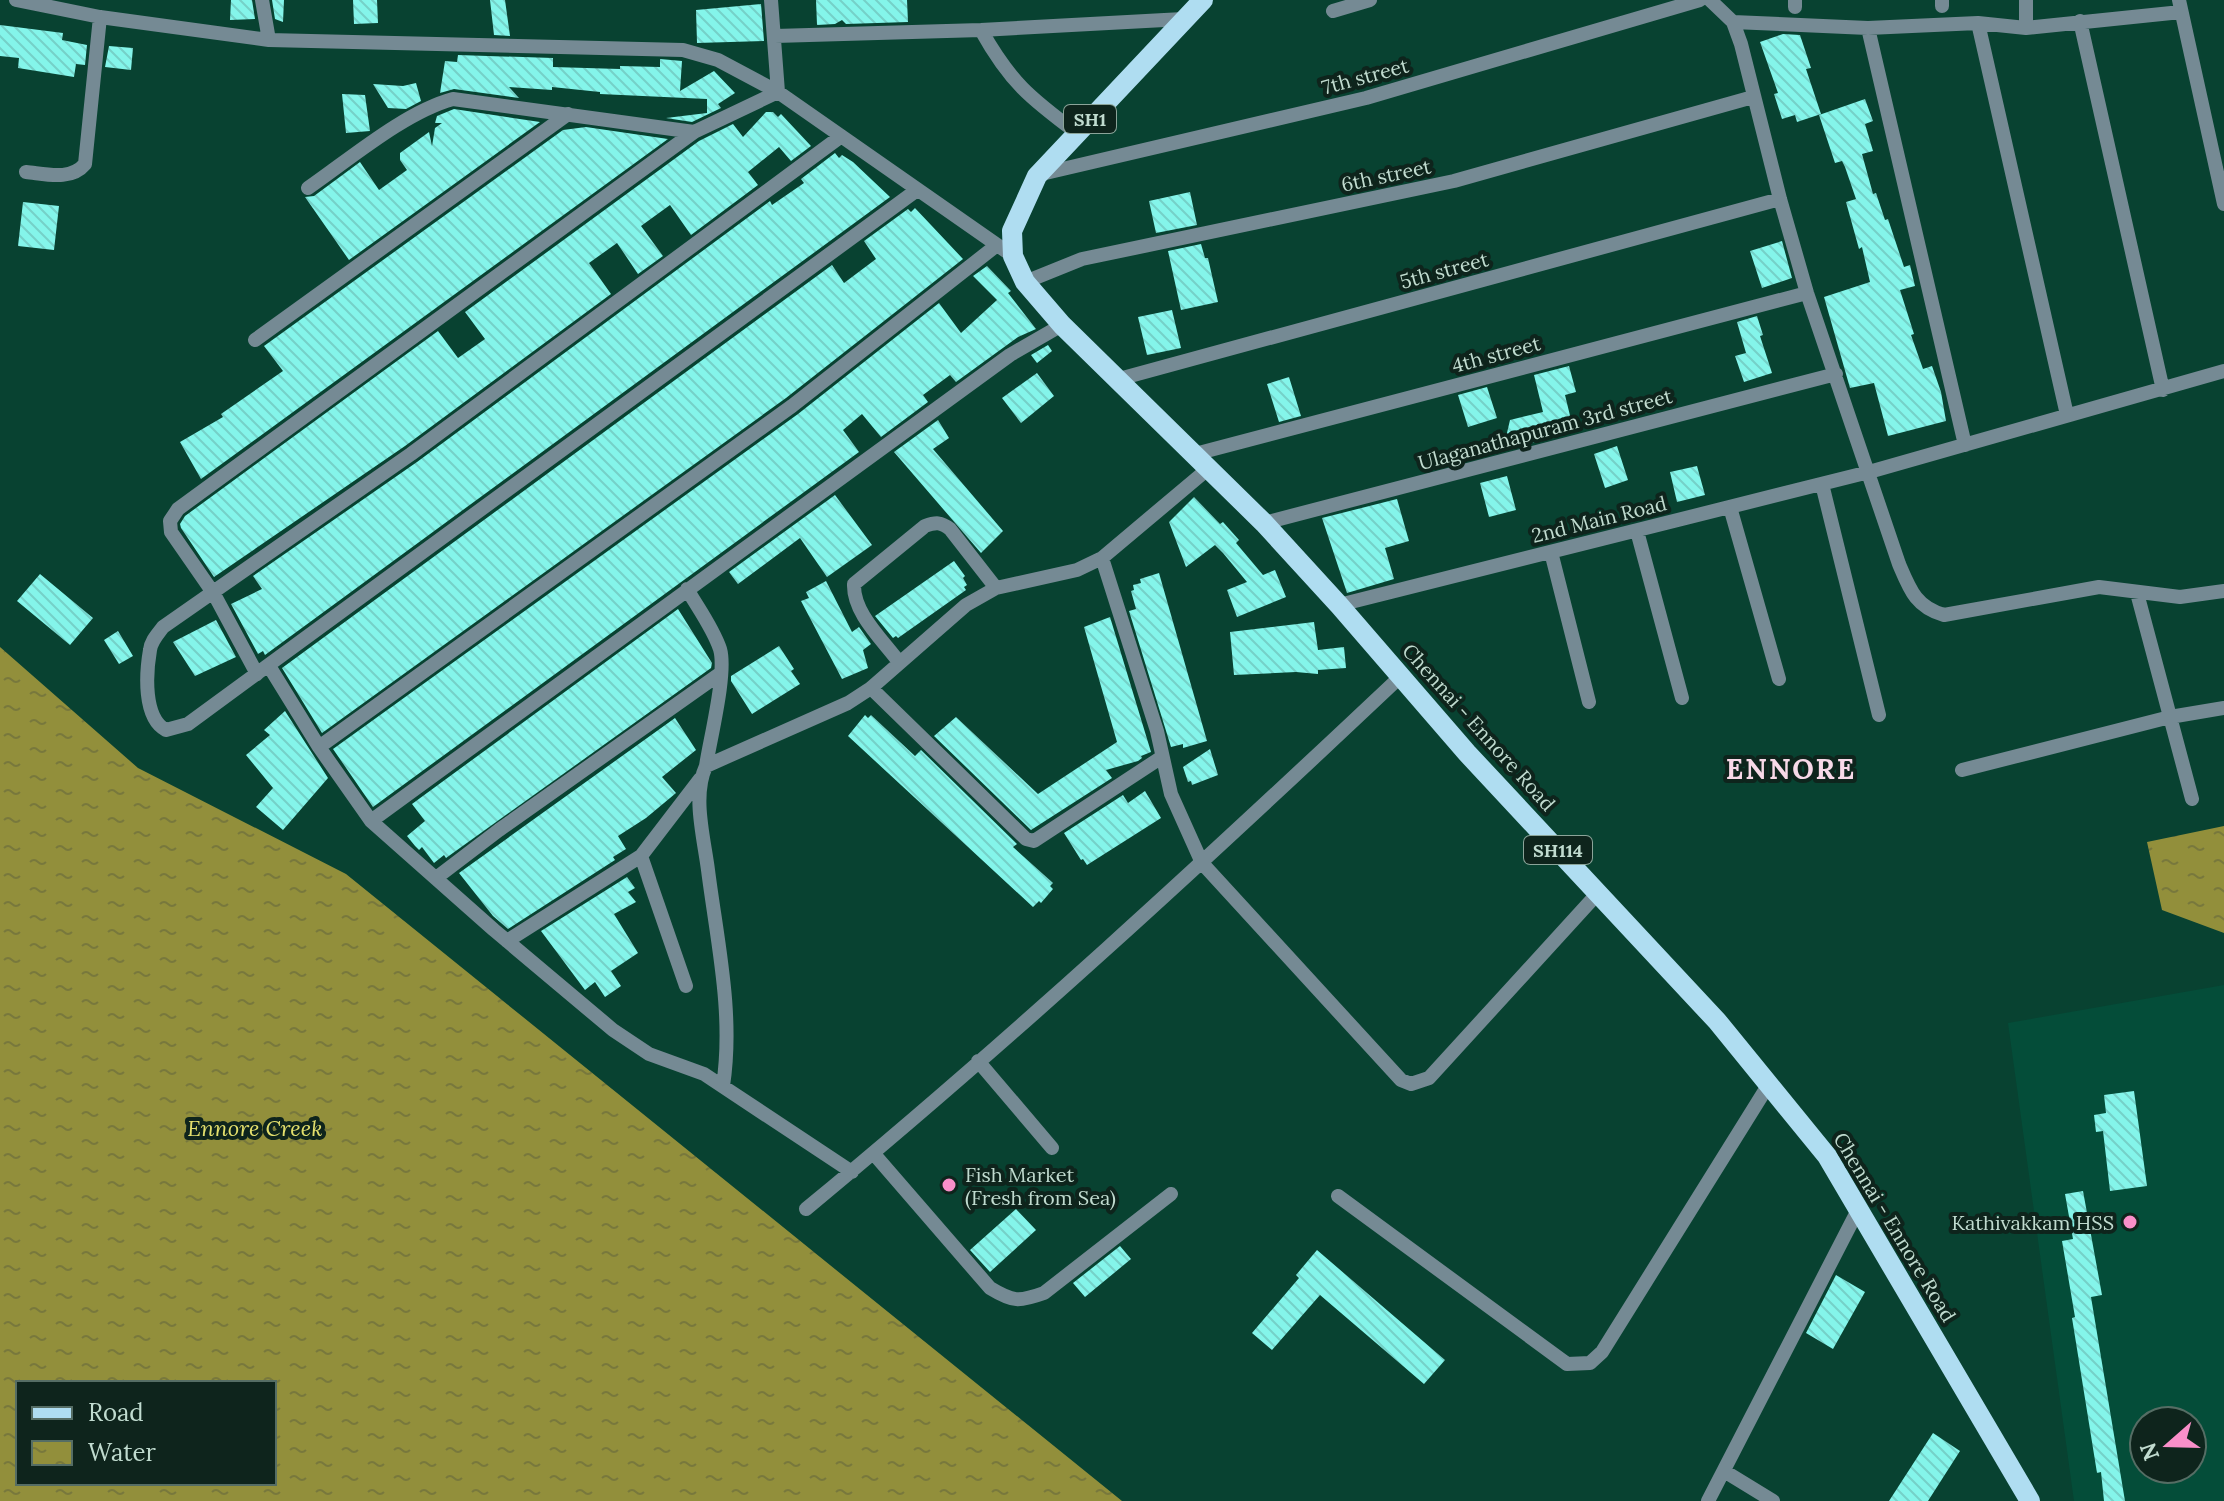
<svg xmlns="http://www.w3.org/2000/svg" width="2224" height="1501" viewBox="0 0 2224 1501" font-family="Lora,serif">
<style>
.built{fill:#044d39;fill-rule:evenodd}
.water{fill:url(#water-ripples);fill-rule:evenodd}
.building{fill:url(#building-back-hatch)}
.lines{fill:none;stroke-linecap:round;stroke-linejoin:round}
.minor{stroke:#758a94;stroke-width:14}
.major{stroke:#afddf1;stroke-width:20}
.poi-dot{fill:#f98fc9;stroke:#0e241c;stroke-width:3}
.labels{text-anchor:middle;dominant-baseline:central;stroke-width:8;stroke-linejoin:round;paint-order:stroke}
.shield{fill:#0e241c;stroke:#8ba499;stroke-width:2}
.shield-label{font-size:18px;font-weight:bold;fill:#c0dbcf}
.street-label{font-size:20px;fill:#c0dbcf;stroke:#0e241c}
.poi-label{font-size:20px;fill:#c0dbcf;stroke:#0e241c;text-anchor:start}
.water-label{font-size:22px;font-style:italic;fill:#e3df6d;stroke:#0e241c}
.district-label{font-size:28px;font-weight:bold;letter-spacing:2px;fill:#f8d9e8;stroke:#0e241c}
</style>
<defs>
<pattern id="water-ripples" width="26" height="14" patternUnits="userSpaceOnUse" patternTransform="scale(2)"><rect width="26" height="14" fill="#928f3b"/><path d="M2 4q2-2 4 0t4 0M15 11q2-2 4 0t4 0" fill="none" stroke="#78783c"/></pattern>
<pattern id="building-back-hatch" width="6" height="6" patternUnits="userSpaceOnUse" patternTransform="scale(2)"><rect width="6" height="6" fill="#84f5ea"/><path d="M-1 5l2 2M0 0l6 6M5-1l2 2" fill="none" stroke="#75d1c8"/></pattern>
</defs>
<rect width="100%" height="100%" fill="#084231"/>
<path class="built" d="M2224,985v516h-150l-66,-478zM2144,1421h48v48h-48z"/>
<path class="water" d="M0,647l138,121 208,106 776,627h-1122zM18,1383h256v100h-256z
M2224,826v107l-62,-23 -15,-68z"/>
<path class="building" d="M231,0h21l3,19 -25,1z
M272,0h12l-1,22 -8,-3z
M353,0h24l1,23 -24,1z
M490,0h15l5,36 -16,-1z
M816,0h91l1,22 -62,2 -4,-4 -7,4 -18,1z
M761,4l3,37 -67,2 -1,-33z
M0,25l63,8 -1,7 25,5 -2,20 -9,-1 -2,13 -56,-9 1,-10 -19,-2z
M1783,34l17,1 11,33 -5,1 15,45 -24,8 -2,-7 -13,4 -8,-25 4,-1 -18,-51z
M109,46l24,2 -2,22 -26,-3z
M458,55l95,3v9l67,2v-3l40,1v-8l22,2 -2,30 34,-20 21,22 -17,11 3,4 -29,14 -26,-4 41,-5v-14l-107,-5v-2l-48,-5v3l-43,-3 10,11 -65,-9 -14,4 5,-32 12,1z
M416,83l5,18 -15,8 -18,-1 -15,-24 30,2z
M342,94l23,1 5,36 -24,2z
M1865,99l8,22 -8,3 8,27 -11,3 11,40 3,-1 9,27 3,-1 16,48 6,-2 5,21 -15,4 14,44 -3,1 12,34 9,-3 9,26 5,29 -58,15 -14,-53 -24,5 -26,-91 46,-15 -8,-35 -3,2 -13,-47 10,-3 -11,-32 -3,-6 -7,2 -16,-48z
M454,109l86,13 -191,138 -44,-63 9,-1 46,-34 19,28 28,-20 -7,-10v-7l29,-21 3,14 3,-18 7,-5h-7l2,-7z
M766,112h7l5,5 3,-3 30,32 -20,15 -12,-14 -31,25 10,13 -67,50 -21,-30 -29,21 22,30 -25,18 -21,-31 -28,20 22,31 -206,152 -191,131 -33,-49 -1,-4 5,-8 253,-185 20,27 27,-19 -20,-27 234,-171 34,-17 10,13z
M586,127l82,12 -467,340 -21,-37 43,-25 -2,-3 62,-43 -19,-25 299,-216z
M835,153l4,5 3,-3 11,7 37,35 -625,458 -2,-4 -5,3 -27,-50 31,-15 -9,-13 164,-114 353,-261 2,4 32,-22 -3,-4z
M1190,192l7,33 -41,8 -7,-32z
M23,202l36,4 -5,44 -36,-4z
M915,208l48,51 -177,139 -464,335 -40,-65 550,-403 12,18 32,-24 -12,-18 44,-32 3,3z
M1782,241l10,37 -30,10 -12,-37z
M1201,244l4,14h3l10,44 -37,8 -13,-59z
M987,266l24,25 -3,2 28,36 -18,8 -62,45 -6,-7 -27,20 5,7 -47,35 -19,-23 -19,16 16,22 -486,355 -40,-58 465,-335 141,-111 22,30 36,-33 -24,-24z
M1172,310l9,38 -34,7 -9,-38z
M1757,316l6,19 -3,1 12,37 -28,9 -9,-26 11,-3 -9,-31z
M1048,345l4,6 -15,12 -6,-8z
M1569,366l7,26 -11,3 9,37 -71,18 7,-30 33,-8 -9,-37z
M1037,373l17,23 -33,27 -19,-25z
M1289,377l12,39 -22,6 -12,-38z
M1487,387l10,31 -29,9 -10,-32z
M938,420l11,18 -16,11 70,82 -22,22 -87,-101z
M1617,446l11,34 -23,8 -11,-34z
M1697,466l8,29 -28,7 -7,-30z
M1507,476l9,34 -27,7 -9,-34z
M835,495l37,50 -45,32 -27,-39 -62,46 -9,-12z
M1194,497l26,27 3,-2 16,18 -3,3 27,32 12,-5 11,27 -49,20 -10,-27 20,-8 -24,-29 -8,-8 -29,22 -17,-45z
M1397,499l12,42 -24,7 9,31 -47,14 -25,-75z
M954,561l11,15 -2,2 4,7 -3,2 2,3 -68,48 -2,-2 -3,2 -18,-22z
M1159,573l48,168 -24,7v-4l-12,3 -42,-136 7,-2 -5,-18 3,-1 -1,-5 8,-2 -1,-4z
M40,574l53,44 -23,27 -53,-44z
M826,581l26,51 7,-5 12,17 -8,6 5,18 -26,11 -41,-78 8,-3 -3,-6z
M678,609l34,54 -1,5 -265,190 -2,-3 -10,8 -12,-16 -3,3 -4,-4 -8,-10 18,-15 -13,-17z
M1110,617l41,135 -10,4 1,2 -4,3 -32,9 6,8 -81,52 -97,-94 22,-19 82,77 79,-52 -33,-115z
M216,620l20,37 -41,19 -22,-34z
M1314,622l4,28 26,-3 2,21 -28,2v4l-22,-2 -62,3 -4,-43z
M118,631l15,25 -14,8 -15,-24z
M779,646l15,23 -3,2 9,13 -48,30 -21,-33v-5z
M285,711l43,67 -45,52 -27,-23 17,-19 -27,-33 24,-20 -6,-5z
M865,715l3,3 3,-3 44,41 6,-6 96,94 -4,3 40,36 -3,3 3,3 -12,14 -2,-2 -6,6 -185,-171z
M675,718l21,32 -34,27 14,16 -30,25 -28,18 8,13 -13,8 2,3 -107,69 -15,-13 -34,-43z
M1210,749l8,26 -26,10 -1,-4 -3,1 -5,-15z
M1145,791l16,27 -74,47 -4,-6 -2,1 -17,-27 59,-38 5,8z
M627,877l8,11 -7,4 8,10 -22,12 24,39 -27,18 10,15 -16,11 -10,-15 -10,8 -44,-59z
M2134,1091l13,95 -37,5 -7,-60 -7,1 -2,-17 12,-2 -2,-18z
M2083,1191l19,104 -11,2 34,204h-21l-3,-29 -4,1 -25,-155 3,-1 -13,-76 11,-2 -8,-45z
M1016,1209l20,21 -46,42 -20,-22z
M1120,1246l11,13 -46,38 -12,-14z
M1317,1250l128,110 -21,24 -104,-89 -48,55 -20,-17 47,-55 -3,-3z
M1836,1275l29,17 -32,57 -27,-16z
M1933,1433l27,18 -32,50h-39z"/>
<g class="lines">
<path class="minor" d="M16,0l84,17 169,23 414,10 35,10 60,32 235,164
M262,0l7,40
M1710,0l23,22 8,22 39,155 27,94 92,271c11,26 17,43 45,51l155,-28 81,10 44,-6
M1795,0v7
M1942,0v6
M2026,0v28
M2179,0l45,204
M1333,11l37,-11
M2080,21l83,369
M1733,22l135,6 110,-5 48,5 155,-16
M1978,23l89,392
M1868,28l97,417
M981,30c29,52 49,68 96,103
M775,36l206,-6 202,-11
M840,137l-429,317 -248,173c-6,8 -12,14 -13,23 -4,23 -7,68 16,80l22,-6 729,-534
M26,172c20,2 45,9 59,-8l15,-147
M1037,175l329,-77 334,-98
M308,188c42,-29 97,-76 145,-89l241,33
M1025,282l57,-23 372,-78 299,-84
M255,340l313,-226
M1119,379l661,-180
M1195,454l612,-161
M1822,484l57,231
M1730,507l49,172
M1264,523l572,-149
M1637,531l45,167
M1551,552l38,150
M1102,558l55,173 14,63 31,69 199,217 10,4 18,-6 169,-185
M687,589c11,19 26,39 33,60 7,24 -10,90 -14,117 -14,30 -2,72 2,104 9,71 26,144 15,216
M2137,593l55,206
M1339,605l530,-133 355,-101
M899,662c-17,-23 -46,-49 -45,-78l71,-58c11,-4 16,-4 25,3l46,59
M269,666l50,81 52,74 123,109 119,100 36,24 55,20 148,98
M257,674l-43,-80 -43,-62 -1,-11 8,-12 516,-377 84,-40 -7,-92
M871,688l155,151 8,2 128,-84
M319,747l473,-341 205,-161
M706,766l142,-63 23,-15 95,-83 30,-17 81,-18 25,-12 107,-90
M1962,770l208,-53 54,-9
M371,821l639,-466 52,-30
M436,878l63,-48 222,-157
M507,941l134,-85
M686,986l-45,-130 59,-77
M978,1061l74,87
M874,1154l116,134c23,14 29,14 54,5l127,-99
M1338,1196l229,168 23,-1 12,-11 167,-268
M806,1209c205,-169 401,-350 594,-532
M1724,1471l49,30
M1708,1501l150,-291"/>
<path class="major" d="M1203,0l-166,176 -25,55 1,25 12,26 37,43 202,198 75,82 128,148 250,268 110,135 203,345"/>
</g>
<g class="poi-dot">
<circle cx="949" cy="1185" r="8"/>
<circle cx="2130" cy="1222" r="8"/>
</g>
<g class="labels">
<g class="shield">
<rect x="1064" y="105" width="52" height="28" rx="6"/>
<rect x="1524" y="836" width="68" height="28" rx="6"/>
</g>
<g class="shield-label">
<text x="1090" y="119">SH1</text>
<text x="1558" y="850">SH114</text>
</g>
<g class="street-label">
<text transform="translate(1365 76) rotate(-15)">7th street</text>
<text transform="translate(1386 175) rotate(-12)">6th street</text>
<text transform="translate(1444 270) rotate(-15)">5th street</text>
<text transform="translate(1496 354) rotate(-15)">4th street</text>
<text transform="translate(1545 429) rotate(-15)">Ulaganathapuram 3rd street</text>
<text transform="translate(1599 519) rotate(-14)">2nd Main Road</text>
<text transform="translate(1479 727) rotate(48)">Chennai - Ennore Road</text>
<text transform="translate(1895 1227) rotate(59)">Chennai - Ennore Road</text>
</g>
<g class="poi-label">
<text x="965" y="1174">Fish Market<tspan x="965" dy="23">(Fresh from Sea)</tspan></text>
<text x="2114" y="1222" text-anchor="end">Kathivakkam HSS</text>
</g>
<g class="water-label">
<text x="255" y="1128">Ennore Creek</text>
</g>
<g class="district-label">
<text x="1791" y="769">ENNORE</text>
</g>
</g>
<rect x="16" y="1381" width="260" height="104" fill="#0e241c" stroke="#556d64" stroke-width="2"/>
<rect x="32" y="1407" width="40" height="12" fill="#afddf1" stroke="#556d64" stroke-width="2"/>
<text x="88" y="1421" font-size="24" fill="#c0dbcf">Road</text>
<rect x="32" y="1441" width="40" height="24" fill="url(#water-ripples)" stroke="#556d64" stroke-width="2"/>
<text x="88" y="1461" font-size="24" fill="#c0dbcf">Water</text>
<g transform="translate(2168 1445) rotate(250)"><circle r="38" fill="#0e241c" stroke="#556d64" stroke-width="2"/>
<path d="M0-6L14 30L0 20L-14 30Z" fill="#f98fc9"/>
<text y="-12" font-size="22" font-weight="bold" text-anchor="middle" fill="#c0dbcf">N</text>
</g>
</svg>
